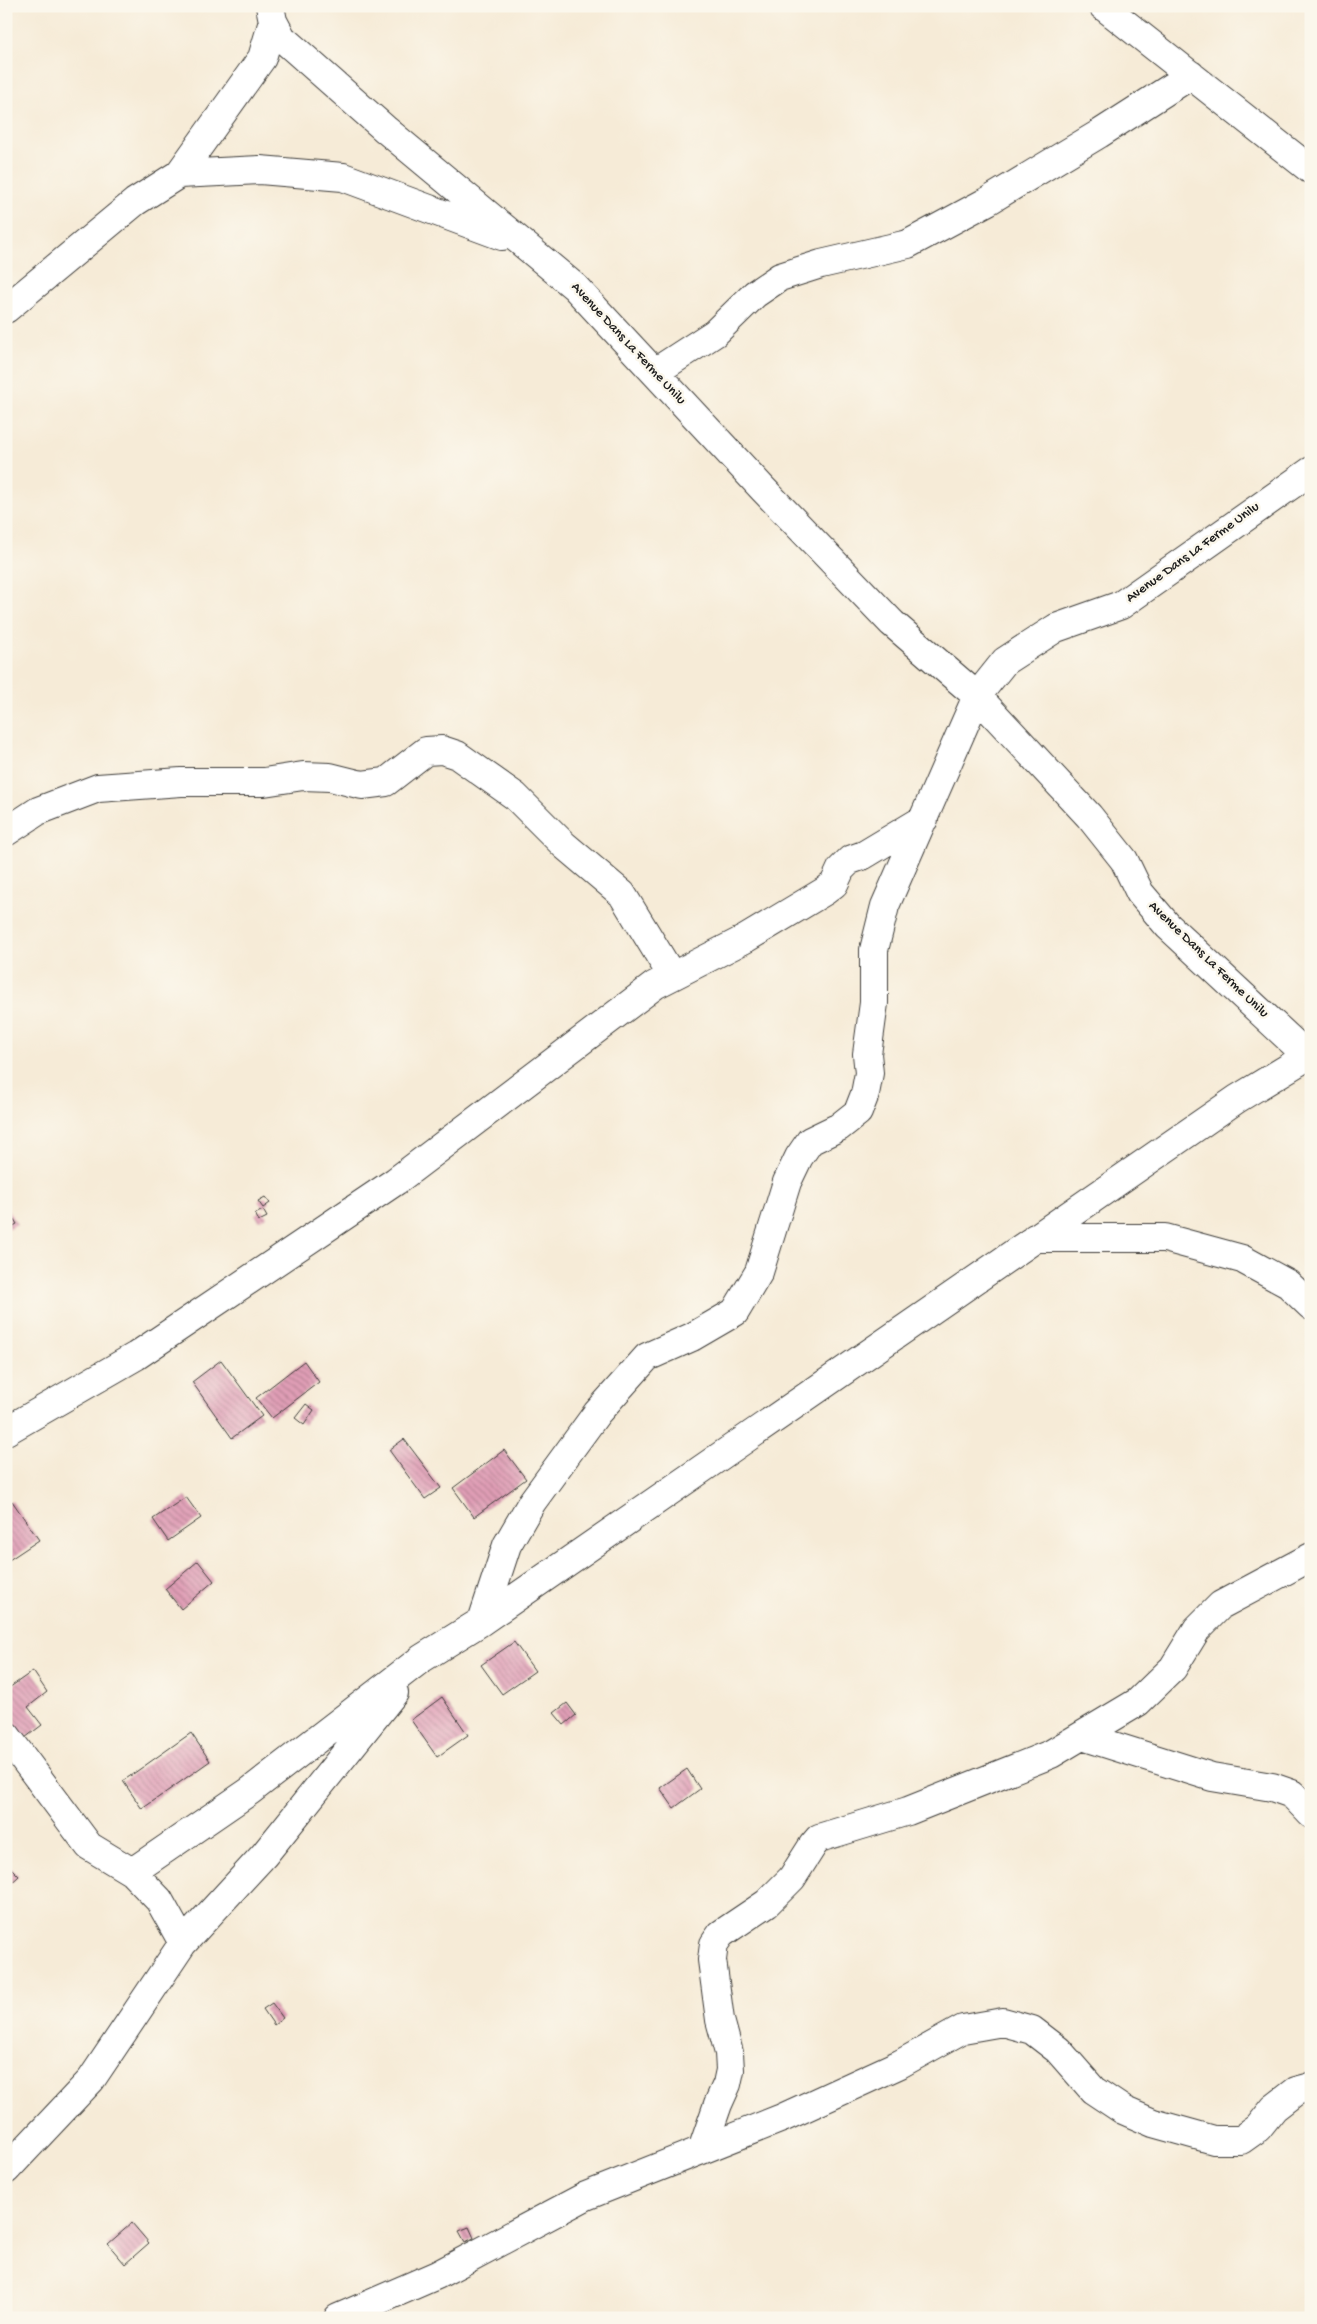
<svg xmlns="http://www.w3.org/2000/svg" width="1317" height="2324" viewBox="0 0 1317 2324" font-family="'Gochi Hand',sans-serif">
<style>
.building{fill:url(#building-back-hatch)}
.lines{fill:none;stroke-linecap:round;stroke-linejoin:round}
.minor-casing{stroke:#3d3b38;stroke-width:30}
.minor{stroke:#fff;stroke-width:28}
.labels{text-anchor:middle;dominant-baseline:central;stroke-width:5;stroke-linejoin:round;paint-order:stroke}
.street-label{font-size:14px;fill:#1c1c1c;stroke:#fbf7ec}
</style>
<defs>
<pattern id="building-back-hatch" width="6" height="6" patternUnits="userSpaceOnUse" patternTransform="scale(1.25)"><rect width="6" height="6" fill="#e09eb6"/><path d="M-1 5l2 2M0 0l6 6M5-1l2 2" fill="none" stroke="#b58093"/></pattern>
</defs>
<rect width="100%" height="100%" fill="#fbf7ec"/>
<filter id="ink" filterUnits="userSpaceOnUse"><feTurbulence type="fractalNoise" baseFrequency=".02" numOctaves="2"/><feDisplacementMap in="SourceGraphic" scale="10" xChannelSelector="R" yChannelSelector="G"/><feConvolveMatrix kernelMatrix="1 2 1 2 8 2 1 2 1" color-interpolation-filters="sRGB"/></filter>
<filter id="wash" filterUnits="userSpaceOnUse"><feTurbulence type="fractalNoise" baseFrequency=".0096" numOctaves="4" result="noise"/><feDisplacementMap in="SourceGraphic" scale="20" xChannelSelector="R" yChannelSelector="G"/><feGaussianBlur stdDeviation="1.12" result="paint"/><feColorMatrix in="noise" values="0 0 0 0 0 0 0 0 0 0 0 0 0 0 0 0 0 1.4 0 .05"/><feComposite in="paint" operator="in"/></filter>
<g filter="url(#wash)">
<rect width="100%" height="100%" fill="#f6ebd7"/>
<g id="blocks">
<path class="building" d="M265,1197l5,6 -7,5 -5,-7z
M6,1207l11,17 -11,6z
M263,1210l4,7 -8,4 -4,-7z
M221,1360l41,56 -30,22 -40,-56z
M304,1361l15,21 -47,36 -16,-20z
M306,1404l8,6 -10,15 -9,-7z
M404,1439l37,49 -16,11 -36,-49z
M504,1450l22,29 -52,38 -21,-29z
M186,1497l15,21 -33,23 -15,-22z
M12,1501l27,39 -33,22v-57z
M198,1561l16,20 -33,28 -16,-20z
M514,1642l21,29 -33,23 -21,-29z
M33,1671l14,21 -19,15 14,18 -21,16 -15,-20v-31z
M442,1697l26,38 -31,22 -26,-37z
M567,1703l9,12 -12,10 -10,-12z
M191,1733l19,28 -68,48 -19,-28z
M687,1769l13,20 -26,19 -14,-20z
M6,1863l13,13 -13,12z
M272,2003l11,15 -9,7 -11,-16z
M132,2223l17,20 -24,21 -17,-20z
M469,2227l5,11 -9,4 -6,-11z"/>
</g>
</g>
<g filter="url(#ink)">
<use href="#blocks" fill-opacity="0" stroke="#3d3b38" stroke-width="1"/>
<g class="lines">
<defs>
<path id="minor" d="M270,6l3,15 9,17 103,91 190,158 188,202 129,134 85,73 112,120 35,44 16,33 28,33 143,133
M1103,6l208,164
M179,174l83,-116 11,-37
M6,309l129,-107 44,-28 81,-4 83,7 159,59
M655,372l60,-39 40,-39 25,-17 41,-13 87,-20 80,-43 111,-67 92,-59
M6,832l32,-21 60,-23 83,-6h83l39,-6 27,1 32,8 24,-3 40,-31 16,-1 15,5 58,41 49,49 58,49 50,82
M1035,1238h130l77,21 46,25 23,22
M6,1431l130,-75 260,-175 259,-196 90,-46 80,-48 9,-7 7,-15 9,-9 14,-5 60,-36
M482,1621l25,-76 25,-43 65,-89 50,-56 45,-20 43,-25 24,-40 28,-90 12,-25 11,-16 29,-14 19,-15 7,-18 4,-21 -2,-19 7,-51v-53l11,-44 92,-210 28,-35 51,-33 65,-23 190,-134
M6,1735l83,111 43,26 27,28 24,43
M1082,1736l130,41 60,10 20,7 19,20
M132,1872l118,-81 171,-132 61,-38 755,-522 74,-45
M702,2150l16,-46 9,-20 3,-14 -1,-17 -9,-33 -8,-60 2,-16 7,-10 46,-31 25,-25 21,-33 6,-7 89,-27 143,-57 87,-52 35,-34 24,-39 24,-24 90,-48
M6,2170l85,-90 92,-137 81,-88 130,-162
M338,2318l99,-43 149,-79 196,-78 118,-54 63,-35 40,-7 29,8 26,20 35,40 30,20 30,13 61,17h27l17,-12 16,-20 22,-17 15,-4"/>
</defs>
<use href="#minor" class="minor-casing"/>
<use href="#minor" class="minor"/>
</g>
</g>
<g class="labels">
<g class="street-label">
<text transform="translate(628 344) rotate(47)">Avenue Dans La Ferme Unilu</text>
<text transform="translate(1193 553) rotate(-36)">Avenue Dans La Ferme Unilu</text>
<text transform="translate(1208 960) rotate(44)">Avenue Dans La Ferme Unilu</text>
</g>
</g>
<rect width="1317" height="2324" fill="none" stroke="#fbf7ec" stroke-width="25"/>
</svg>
